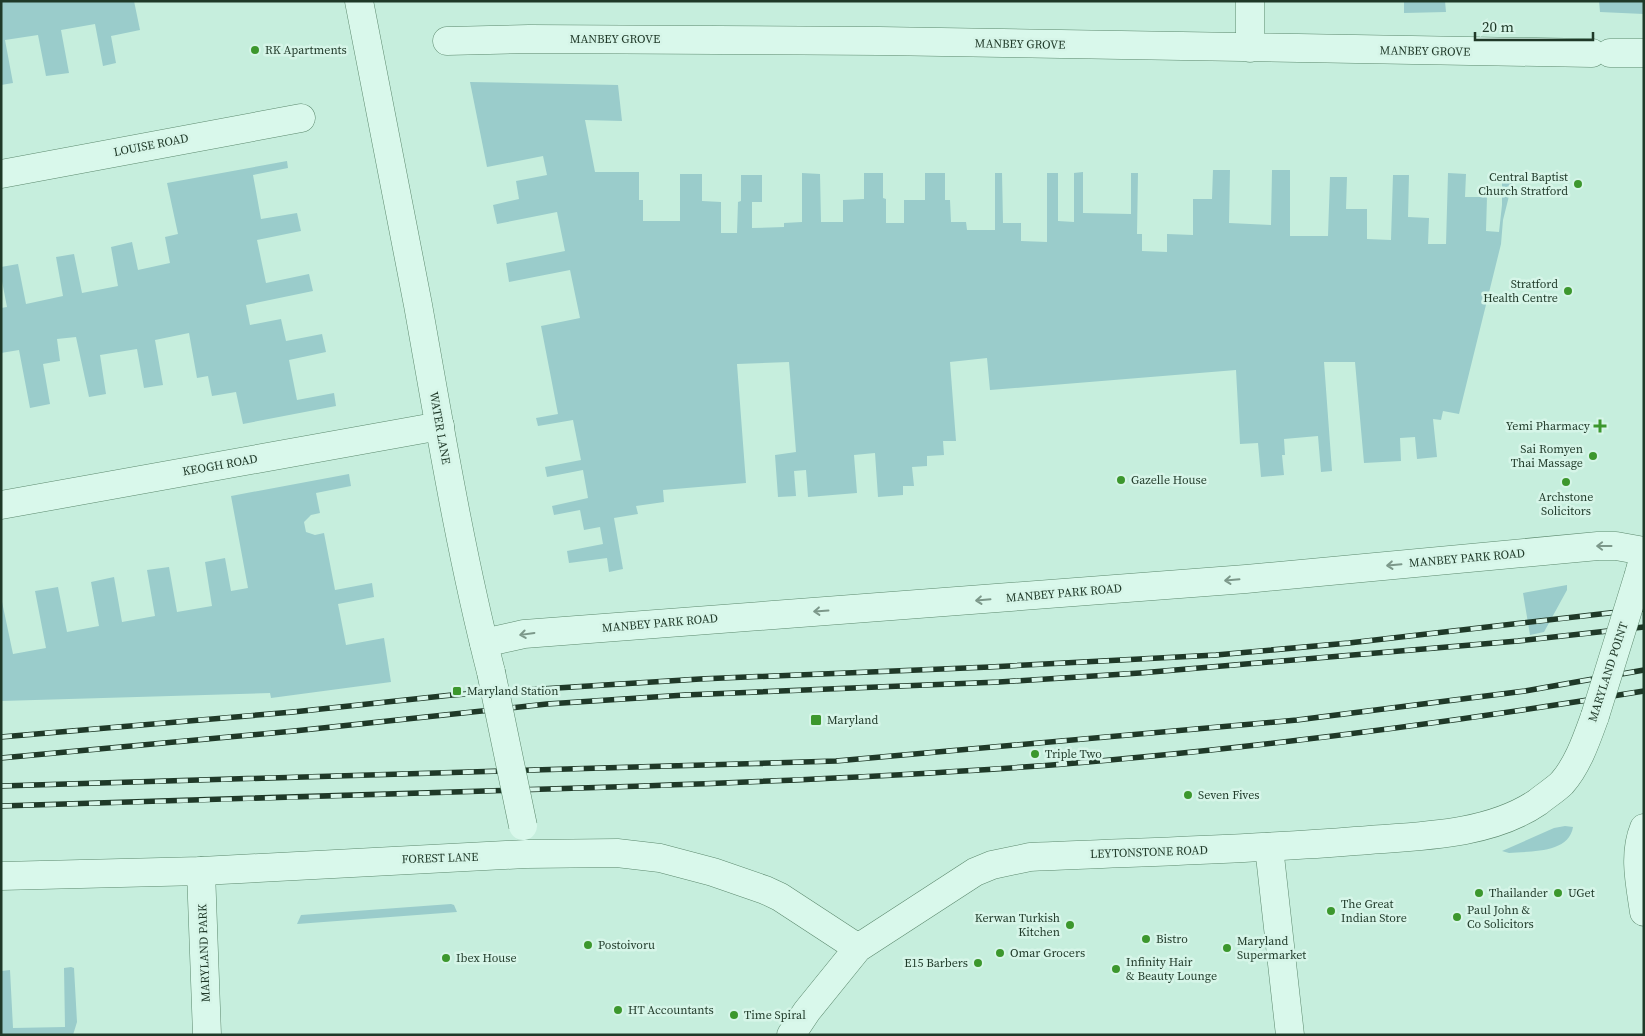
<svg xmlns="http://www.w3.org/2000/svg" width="1645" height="1036" viewBox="0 0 1645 1036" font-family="'Source Serif 4',serif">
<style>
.green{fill:#9acccb}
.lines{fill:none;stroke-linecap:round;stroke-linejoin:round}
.minor-casing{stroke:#5c896e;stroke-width:29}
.tertiary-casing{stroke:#5c896e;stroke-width:29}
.minor{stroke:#d9f8eb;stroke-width:28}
.tertiary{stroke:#d9f8eb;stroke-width:28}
.rail-casing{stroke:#1f3928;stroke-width:5.5}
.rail{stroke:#d6f5e8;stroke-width:4;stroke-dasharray:11;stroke-linecap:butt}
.tertiary-bridge-casing{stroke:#5c896e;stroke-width:29;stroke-linecap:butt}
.tertiary-bridge{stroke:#d9f8eb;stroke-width:28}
.oneway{stroke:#7c988a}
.poi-dot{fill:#3c972d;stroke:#d6f5e8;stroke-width:2}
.labels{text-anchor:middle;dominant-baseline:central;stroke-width:5;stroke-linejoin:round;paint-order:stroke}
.street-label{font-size:12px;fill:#1f3928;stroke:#d6f5e8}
.poi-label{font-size:12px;fill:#1f3928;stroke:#d6f5e8;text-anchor:start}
</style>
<rect width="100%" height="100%" fill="#c6eedd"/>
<path class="green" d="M1,1h133l6,29 -29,6 5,27 -13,3 -8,-42 -34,6 8,43 -23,3 -8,-41 -33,5 8,43 -12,2z
M1404,1h41l1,11 -42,1z
M1599,1h45v13l-44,-2z
M470,82l148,3 4,36 -37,-1 10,52h44v28h4v21h37v-47h22v27l19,1v31h16l1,-31 3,-1v-26h21v27h-10v26l32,-1v-4l18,-1v-49l18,1 1,48h22v-22l21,-1v-26h19v25l3,1v24h18v-23h21v-27h20v27h5l1,22h15l1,8h28v-57h7l1,50h18v18l26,1v-69h11v48l16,1v-49l9,-1v41l48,1v-41h7l-1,61h5v17l25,1v-18l26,1v-36h19l1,-29h17l-1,53 42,2 1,-55h18v66h38l2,-59h17l-1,32h21v30l24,1 2,-65h16l-1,42 21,1 -1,26h18l2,-71 18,1 -1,23h22l-1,34 13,1 3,-27v-30l6,1 7,-4 -12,48 -2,24 -42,170 -16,-3 -2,9 -8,-1 4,38 -20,2 -2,-22 -15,1 1,23 -37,2 -9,-101h-31l8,109 -11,1 -3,-36 -34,3 1,16h-3l2,20 -23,2 -3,-34 -18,1 -4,-74 -246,20 -3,-32 -37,4 6,79h-13l1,14 -17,1v10l-15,1 2,19h-11v9l-25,2 -3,-44 -21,2 3,38 -49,4 -2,-27 -12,1 2,25 -18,1 -3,-42 21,-3 -7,-90 -52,2 9,119 -83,7 1,12 -28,4 2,8 -24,4 9,51 -14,3 -2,-14 -38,5 -2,-12 36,-7 -3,-17 -16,3 -4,-20 -26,5 -2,-9 36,-8 -5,-28 -36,7 -2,-10 36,-7 -8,-40 -35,6 -2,-8 22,-4 -17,-88 39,-8 -10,-48 -61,12 -3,-19 59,-12 -8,-39 -60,12 -4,-19 26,-6 -3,-18 31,-6 -4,-19 -56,11z
M287,161l1,7 -35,7 8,44 36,-6 4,18 -44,9 9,43 43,-9 4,17 -67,14 4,20 31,-6 5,22 36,-7 4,18 -37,8 8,40 37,-7 2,13 -93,18 -7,-32 -24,4 -4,-20 -11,2 -8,-45 -34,7 8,45 -19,3 -7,-39 -37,6 6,39 -17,3 -13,-60 -19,2 3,22 -17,3 7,40 -20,4 -11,-58 -18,3v-45l6,-1 -6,-31v-9l17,-3 8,40 37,-8 -7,-39 18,-3 8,39 36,-7 -7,-39 21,-5 6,28 32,-7 -5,-26 13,-3 -11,-51z
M349,474l2,12 -35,7 4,20 -9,2 -7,7 2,10 9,3 9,-2 11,57 37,-7 2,14 -36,7 8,41 38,-7 7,44 -120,16 -1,-5 -269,8v-104l12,57 33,-6 -11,-57 23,-4 9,45 32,-6 -8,-44 23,-5 8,45 33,-6 -8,-46 22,-3 8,45 35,-6 -7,-44 20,-4 6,33 17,-3 -17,-92z
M1567,585v5l-23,42 -14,3 -7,-42z
M1565,826l8,1c-4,27 -45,24 -64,26l-7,-2 52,-23z
M451,904l3,1 3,7 -160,12 4,-9z
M71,967l3,1 3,54 -4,13h-72v-64l9,-1 3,58 52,-1 -1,-59z"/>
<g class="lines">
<defs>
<path id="minor" d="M447,41l82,-2 351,2 712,12
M1250,48v-47
M1610,53h34
M1,174l300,-56
M1,505l439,-79
M484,643l40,-9 722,-55 352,-33h18l28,5
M1644,828c-11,27 -4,56 0,84
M1269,847l21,188
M201,871l6,164"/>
<path id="tertiary" d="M359,1c19,102 40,203 59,304 22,123 42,246 73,367
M1639,574l5,-19
M1,876l200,-5 325,-17 91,-1 43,5 53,14 52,18 15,7 78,51
M791,1035l16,-24 51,-63 117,-76 17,-7 38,-8c108,-5 217,-7 325,-16 58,-5 132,-4 183,-39 7,-6 17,-12 24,-19 16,-18 25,-45 33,-67"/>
</defs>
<use href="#minor" class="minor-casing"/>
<use href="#tertiary" class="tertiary-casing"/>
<use href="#minor" class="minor"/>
<use href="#tertiary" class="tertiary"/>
<defs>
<path id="rail" d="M1,737l292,-25 159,-17 89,-6 159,-10 290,-12 226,-12 133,-12 295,-34
M1,758l293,-27 253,-27 138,-9 314,-13 141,-9 378,-32 126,-14
M1,786l835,-25 461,-41 228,-29 119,-21
M1,806c171,-5 342,-10 514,-16 179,-5 358,-12 537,-25 198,-16 396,-42 592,-74"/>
</defs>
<use href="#rail" class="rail-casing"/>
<use href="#rail" class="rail"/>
<defs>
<path id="tertiary-bridge" d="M491,672l32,154
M1595,716l44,-142"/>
</defs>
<use href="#tertiary-bridge" class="tertiary-bridge-casing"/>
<use href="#tertiary-bridge" class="tertiary-bridge"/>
</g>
<defs><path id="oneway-shaft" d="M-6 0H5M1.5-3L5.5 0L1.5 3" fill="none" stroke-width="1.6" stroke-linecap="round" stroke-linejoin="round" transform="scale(1.25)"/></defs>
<g class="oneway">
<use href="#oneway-shaft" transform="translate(1604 546) rotate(180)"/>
<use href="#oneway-shaft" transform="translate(1394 565) rotate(175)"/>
<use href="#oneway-shaft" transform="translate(1232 580) rotate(175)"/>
<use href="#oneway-shaft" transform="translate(983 600) rotate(175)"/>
<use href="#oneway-shaft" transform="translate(821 611) rotate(176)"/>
<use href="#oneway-shaft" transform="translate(527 634) rotate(172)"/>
</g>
<g class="poi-dot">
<circle cx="255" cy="50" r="5"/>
<circle cx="1578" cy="184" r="5"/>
<circle cx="1568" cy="291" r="5"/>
<path d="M1597.5 418.5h5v5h5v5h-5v5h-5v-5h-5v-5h5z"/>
<circle cx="1593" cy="456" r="5"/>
<circle cx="1121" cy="480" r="5"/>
<circle cx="1566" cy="482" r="5"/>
<rect x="452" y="686" width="10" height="10" rx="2.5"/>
<rect x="810" y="714" width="12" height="12" rx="2.5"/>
<circle cx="1035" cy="754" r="5"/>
<circle cx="1188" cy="795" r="5"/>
<circle cx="1479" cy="893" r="5"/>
<circle cx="1558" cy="893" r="5"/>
<circle cx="1331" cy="911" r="5"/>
<circle cx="1457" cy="917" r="5"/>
<circle cx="1070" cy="925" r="5"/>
<circle cx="1146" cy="939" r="5"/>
<circle cx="588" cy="945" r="5"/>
<circle cx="1227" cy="948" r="5"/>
<circle cx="1000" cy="953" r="5"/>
<circle cx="446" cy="958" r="5"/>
<circle cx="978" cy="963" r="5"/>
<circle cx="1116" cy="969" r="5"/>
<circle cx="618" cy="1010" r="5"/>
<circle cx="734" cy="1015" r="5"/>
</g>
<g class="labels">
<g class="street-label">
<text x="615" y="39">MANBEY GROVE</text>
<text transform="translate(1020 44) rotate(1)">MANBEY GROVE</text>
<text transform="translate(1425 51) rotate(1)">MANBEY GROVE</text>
<text transform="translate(151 145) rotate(-11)">LOUISE ROAD</text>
<text transform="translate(440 428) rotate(80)">WATER LANE</text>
<text transform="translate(220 465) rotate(-10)">KEOGH ROAD</text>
<text transform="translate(1467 558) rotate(-5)">MANBEY PARK ROAD</text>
<text transform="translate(1064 593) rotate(-5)">MANBEY PARK ROAD</text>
<text transform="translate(660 623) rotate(-5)">MANBEY PARK ROAD</text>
<text transform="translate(1608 672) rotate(-72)">MARYLAND POINT</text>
<text transform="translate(1149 852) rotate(-2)">LEYTONSTONE ROAD</text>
<text transform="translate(440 858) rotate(-2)">FOREST LANE</text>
<text transform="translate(204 953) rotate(-92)">MARYLAND PARK</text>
</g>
<g class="poi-label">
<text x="265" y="50">RK Apartments</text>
<text x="1568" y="177" text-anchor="end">Central Baptist<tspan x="1568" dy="14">Church Stratford</tspan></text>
<text x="1558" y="284" text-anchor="end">Stratford<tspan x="1558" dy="14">Health Centre</tspan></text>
<text x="1590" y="426" text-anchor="end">Yemi Pharmacy</text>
<text x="1583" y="449" text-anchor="end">Sai Romyen<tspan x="1583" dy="14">Thai Massage</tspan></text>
<text x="1131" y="480">Gazelle House</text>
<text x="1566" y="497" text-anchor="middle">Archstone<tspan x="1566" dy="14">Solicitors</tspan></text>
<text x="467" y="691">Maryland Station</text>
<text x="827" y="720">Maryland</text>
<text x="1045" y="754">Triple Two</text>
<text x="1198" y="795">Seven Fives</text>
<text x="1489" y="893">Thailander</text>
<text x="1568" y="893">UGet</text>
<text x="1341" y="904">The Great<tspan x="1341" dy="14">Indian Store</tspan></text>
<text x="1467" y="910">Paul John &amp;<tspan x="1467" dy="14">Co Solicitors</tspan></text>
<text x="1060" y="918" text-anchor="end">Kerwan Turkish<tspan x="1060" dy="14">Kitchen</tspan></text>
<text x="1156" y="939">Bistro</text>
<text x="1237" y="941">Maryland<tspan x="1237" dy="14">Supermarket</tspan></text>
<text x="598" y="945">Postoivoru</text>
<text x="1010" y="953">Omar Grocers</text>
<text x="456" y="958">Ibex House</text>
<text x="1126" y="962">Infinity Hair<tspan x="1126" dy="14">&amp; Beauty Lounge</tspan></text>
<text x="968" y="963" text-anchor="end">E15 Barbers</text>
<text x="628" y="1010">HT Accountants</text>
<text x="744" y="1015">Time Spiral</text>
</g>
</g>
<rect width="1645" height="1036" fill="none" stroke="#1f3928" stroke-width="5"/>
<path d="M1475 32v8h118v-8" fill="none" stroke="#1f3928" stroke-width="2.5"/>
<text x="1482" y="32" font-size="15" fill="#1f3928" stroke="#d6f5e8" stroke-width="4" paint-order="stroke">20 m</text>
</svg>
